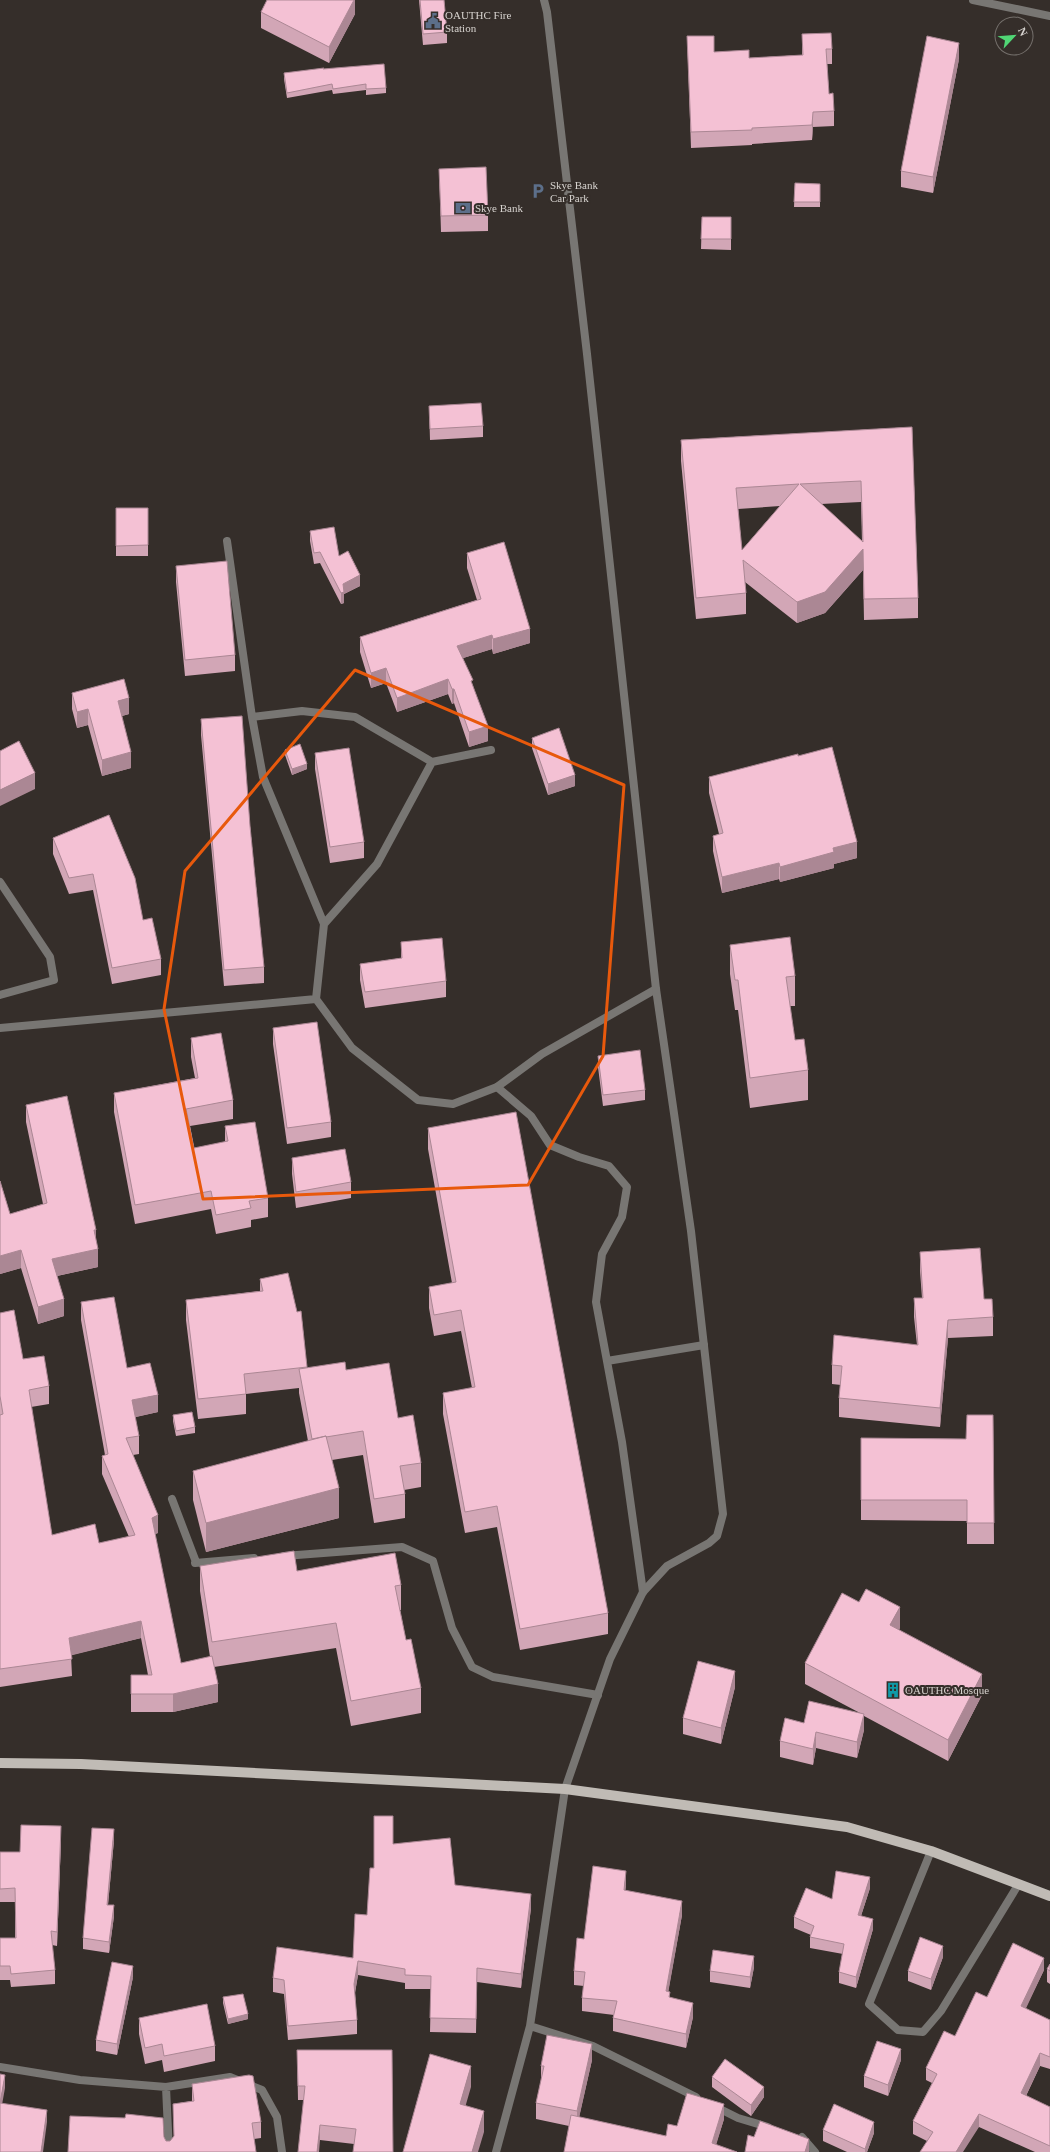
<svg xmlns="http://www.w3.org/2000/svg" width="1050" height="2152" viewBox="0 0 1050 2152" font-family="'Times New Roman',serif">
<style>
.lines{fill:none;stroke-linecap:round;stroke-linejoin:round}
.service{stroke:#787673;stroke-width:8}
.minor{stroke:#787673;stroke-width:8}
.tertiary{stroke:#787673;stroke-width:8}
.primary{stroke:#c0bbb5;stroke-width:10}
.wall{fill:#d2a6b6;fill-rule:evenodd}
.shaded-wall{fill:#ab8794}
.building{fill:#f4c1d4;stroke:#ab8794;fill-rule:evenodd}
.marked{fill:none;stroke:#e8590c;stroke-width:3;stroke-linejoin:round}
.labels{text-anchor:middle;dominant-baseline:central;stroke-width:4;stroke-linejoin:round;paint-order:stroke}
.poi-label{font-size:11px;fill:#d6d2ce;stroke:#352e2a;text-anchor:start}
</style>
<rect width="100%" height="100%" fill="#352e2a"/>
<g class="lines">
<path class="service" d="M497,1087l34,29 19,29 29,12 30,9 18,21 -5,30 -20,37 -6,48 26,140 21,150
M607,1361l97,-16
M172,1499l24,63
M284,1556l118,-9 31,14 19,67 20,39 21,10 105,18
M195,1563l59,-5
M931,1851l-62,153 29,26 25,2 18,-21 77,-126"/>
<path class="minor" d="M973,0l77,16
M227,541l25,176 11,60 61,147 -8,75 36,49 66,52 35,4 44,-17 45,-33 114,-65
M252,717l50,-6 53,6 77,45 59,-12
M0,882l50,75 4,23 -54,15
M324,924l53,-60 55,-102
M0,1028l316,-29
M530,2026l63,20 103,51
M0,2067l80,13 86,7 64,-10 32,13 15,27 5,35
M166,2087l3,65
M714,2106l24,12 30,9
M802,2137l13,15
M496,2152l34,-126 35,-237"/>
<path class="tertiary" d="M544,0l3,12 40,342 69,635 35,242 32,283 -6,22 -8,7 -42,23 -24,26 -33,67 -45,130"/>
<path class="primary" d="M0,1763l81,1 484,25 282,38 84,24 119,45"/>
</g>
<path class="wall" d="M355,0v14l-26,49 -68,-35v-16z
M419,0h25l3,32v11l-24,2z
M802,34l30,15v15h-5l2,30 5,17v15l-21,1 -1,13 -60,4v1l-61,3 -4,-112 27,16 35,6 53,-3z
M959,59l-26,134 -32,-6v-16z
M324,69l62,19v5l-20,2v-5l-33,4 -1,-4 -45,8 -3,-19v-6z
M439,169l49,46v16l-47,1z
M795,183l25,1v23h-26z
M702,217h29v33l-30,-1z
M429,406l54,20v11l-53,3z
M912,427l6,171v20l-54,2 -1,-50 -38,43 -28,10 -52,-41 1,11v21l-50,5 -15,-158v-21zM861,502l1,39 -41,-37zM780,506l-38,44 -4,-41z
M116,508h32v48h-32z
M310,531l29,25 21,30 -16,8v9l-3,1 -21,-41 -6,1 -4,-23z
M467,553l63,90 -37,11 -1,-5 -29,9 10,28 15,55 -19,6 -15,-44 -2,1 -4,-10 -51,18 -11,-29 -15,5 -11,-36v-15l117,-37 -10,-32z
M176,566l59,89v16l-50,5 -9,-94z
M72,693l57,21 -7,2 9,52 -29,8 -14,-51 -11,3 -5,-19z
M201,719l49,107 14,141v16l-40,3 -23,-251z
M532,738l43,48 -27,9 -16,-47z
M285,750l22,19 -15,6 -7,-20z
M315,753l49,89v16l-34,5 -15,-94z
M798,756l59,102 -23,6v4l-54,14 -1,-3 -57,14 -9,-42v-15l6,-2 -10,-41v-16z
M109,815l34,105 18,39v16l-49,9 -19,-94 -24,4 -16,-40v-16z
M401,942l45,39v16l-81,11 -5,-28v-16l41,-6z
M730,945l65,31v30h-5l5,34 13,30v30l-58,8 -12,-98h-3l-5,-36z
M273,1028l58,94v15l-44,7 -14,-100z
M191,1038l42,62v19l-43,7 4,22 31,-6v-16l43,72v19l-17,3v7l-35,7 -5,-25 -76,15 -21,-112v-19l81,-15 -4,-21z
M598,1056l47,34v10l-42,6 -5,-39z
M26,1105l70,134 2,28 -41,9 7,40 -26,8 -17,-56 -21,6v-93l10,33 33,-10 -17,-82z
M428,1128l180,485v21l-88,16 -23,-123 -32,6 -22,-119v-21l29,-5 -11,-57 -27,5 -5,-28v-21l23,-4 -24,-134z
M292,1158l59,24v16l-55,10 -4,-34z
M920,1252l64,47 9,18v19l-45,2 -8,89 -101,-10v-19l2,-13 -9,-1v-19l85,-20 -3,-28v-19h8l-2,-27z
M260,1279l37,33 4,-1 6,57 39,2 52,48 23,45v24l-17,3 1,4v24l-31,5 -11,-68 -31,5 7,58 -133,34 -13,-52v-29l115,-30 -9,-48v-5l-53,6v20l-48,5 -12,-99v-20l74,-9z
M81,1302l77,110 -23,5 4,19v18l-6,1 25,78 -3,1 26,129 29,-6 -10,-66v-25l97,5 104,14v25h-1l6,30 15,48v25l-70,13 -15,-78 -122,19 4,35 -45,10h-42v-37h17l-7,-37 -70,17 1,21 -72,11v-374l23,46 26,27v18l-18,3 21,128 47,8 30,-6 -27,-63v-18l3,-1 -24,-135z
M173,1415l22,12v6l-19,3 -3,-15z
M993,1415l1,129h-27v-23l-106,-1v-82l105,1z
M900,1628l-1,2 83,65 -34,66 -84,-45v14l-7,28 -41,-10 -3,17 -33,-8v-16l80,-28 -55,-29v-21z
M735,1687l-14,57 -38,-10v-16z
M61,1840l-4,106 -5,-1 3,25v14l-44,3 -1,-7h-10v-42h15v-36h-15v-50h20z
M114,1840l-6,65 6,11 -5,37 -26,-4v-11z
M393,1844l62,41 76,23 -10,80 -44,-6 -1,51 -46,-1 1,-43h-26v-6l-47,-8 -3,18 2,27v14l-69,6 -4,-46 -11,-2v-14l80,-20 14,-43 7,-47z
M626,1885l-1,6 57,24 -14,77 2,6 23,19 -7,31 -73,-17v-13l1,-3 -32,-4v-13l2,-12 -10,-1v-14z
M870,1888l-9,28 12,13 -17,59 -17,-5v-11l4,-18 -33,-6v-11l1,-2 -17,-7v-11l38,-18z
M943,1957l-12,33 -23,-9v-10z
M1050,1964v20l-3,-2v-13z
M754,1967l-4,21 -40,-6v-11z
M1044,1970l-19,39 25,11v49l-10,-3 -14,30 24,11v45h-15l-56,-25 -52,14 -14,-7v-13l19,-38 -6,-3v-12l29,-32 32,-39z
M133,1977l-16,78 -21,-4v-11z
M223,1997l25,22 -20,5 -5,-21z
M139,2018l76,28v15l-51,11 -2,-12 -17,4 -6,-30z
M297,2050l96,102 -39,-8 -34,-4 -17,-40h-5z
M592,2060l-13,57 87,19 11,-10 47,-7 -8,25 -147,-18 -33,-7v-16l5,-21v-16z
M901,2060l-13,36 -24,-9v-11z
M712,2077l52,20 -13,19 -39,-29z
M192,2084l69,38v16l-7,1 -186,13 96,-15 2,4h4l4,-4 -1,-33 19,-3z
M823,2130l51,3 -7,19h-20l-24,-11z"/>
<path class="shaded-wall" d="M354,0h1v14l-26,49v-16z
M959,43v16l-26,134v-16z
M813,112v15l-1,13v-15z
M863,549v21l-38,43 -28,10v-21z
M360,575v11l-16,8v9l-3,1v-11l2,-9z
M530,629v14l-37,11v-15z
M492,635v14l-35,11v-14z
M386,668v15l-15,5v-15z
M448,679v15l-51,18v-14z
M452,689h2v14l-2,1z
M129,698v16l-11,3v-16z
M88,709v16l-11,3v-16z
M488,726v15l-19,6v-15z
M131,752v16l-29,8v-16z
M307,764v5l-15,6v-6z
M35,773v16l-35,17v-16z
M575,775v11l-27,9v-11z
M857,842v16l-23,6v4l-54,14v-15l53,-19z
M779,863v16l-57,14v-16z
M94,1230h2v17z
M98,1249v18l-46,10v-18z
M21,1250v18l-21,6v-18z
M64,1299v17l-26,8v-17z
M948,1320v18l-8,89v-19z
M158,1395v17l-26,6v-18z
M339,1488v30l-133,34v-29z
M158,1515v18l-6,2v-17z
M900,1607v21l-10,18v-21z
M141,1621v17l-72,18v-18z
M735,1671v16l-14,57v-16z
M982,1674v21l-34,66v-21z
M218,1684v18l-45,10v-18z
M864,1714v16l-7,28v-16z
M816,1732v16l-3,17v-16z
M61,1826v14l-4,106v-14z
M114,1829v11l-7,75v-10z
M626,1871v14l-2,19v-14z
M870,1877v11l-12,37v-10z
M531,1894v14l-10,80v-14z
M682,1901v14l-16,90v-14z
M114,1905v11l-5,37v-11z
M873,1919v10l-17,59v-11z
M943,1946v11l-12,33v-11z
M754,1956v11l-4,21v-11z
M1044,1958v12l-23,49v-13z
M358,1961v14l-4,23v-14z
M133,1966v11l-16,78v-11z
M693,2003v14l-7,31v-14z
M248,2014v5l-20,5v-5z
M592,2044v16l-15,67v-16z
M901,2049v11l-13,36v-11z
M1040,2053v13l-19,40v-13z
M471,2066v21l-11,38v-21z
M5,2075v13l-5,28v-13z
M764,2087v10l-13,19v-11z
M724,2104v15l-10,33 -2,-9z
M47,2110v12l-4,30h-2z
M484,2111v21l-6,20h-6z
M979,2114v13l-16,25h-7z
M874,2122v11l-7,19h-2v-3z
M320,2125v15l-1,12h-2z
M809,2139v13h-4z"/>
<path class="building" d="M267,0h87l-25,47 -68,-35z
M420,0h24l3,32 -24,2z
M831,33l1,16h-6l3,45 4,-1 1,18 -21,1 -1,13 -60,3v2l-61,2 -4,-96h27v16l35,-2v8l54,-3 -1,-21z
M927,36l32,7 -26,134 -32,-6z
M384,64l2,24 -20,1v-5l-33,5 -1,-5 -45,9 -3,-20 40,-5 -1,1z
M486,167l2,48 -47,1 -2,-47z
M795,183l25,1v18h-26z
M702,217h29v22h-30z
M481,403l2,23 -53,3 -1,-23z
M912,427l6,171 -54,1 -1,-50 -38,43 -28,10 -54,-42 3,33 -50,5 -15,-158zM861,481l2,61 -63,-58zM799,484l-57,66 -6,-62z
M116,508h32v37l-32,1z
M334,527l5,29 9,-5 12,24 -17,9 1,8 -3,1 -21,-41 -6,1 -4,-22z
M504,542l26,87 -37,10 -1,-4 -35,11 16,34 -2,1 17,45 -19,6 -15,-43h-2l-4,-10 -51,19 -11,-30 -15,5 -11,-36 121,-38 -14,-46z
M227,561l8,94 -50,5 -9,-94z
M124,679l5,19 -11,3 13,51 -29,8 -14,-51 -11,3 -5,-19z
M242,716l8,110 14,141 -40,3 -23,-251z
M559,728l16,47 -27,9 -16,-46z
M19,741l16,32 -35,17v-39z
M300,744l7,20 -15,5 -7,-19z
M832,747l25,95 -24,6 1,4 -54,15 -1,-4 -57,14 -9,-41 10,-3 -14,-56 89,-23v2z
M349,748l15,94 -34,5 -15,-94z
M109,815l26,63 8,42 9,-2 9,41 -49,9 -19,-94 -24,4 -16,-40z
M790,937l5,39 -9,1 9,63 9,-1 4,31 -58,8 -12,-98h-3l-5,-35z
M442,938l4,43 -81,11 -5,-28 42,-6 -1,-16z
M317,1022l14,100 -44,6 -14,-100z
M221,1033l12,67 -47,9 8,39 34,-7 -3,-15 30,-4 13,76 -19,3 2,7 -35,7 -5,-24 -76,14 -21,-112 84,-15 -7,-40z
M640,1050l5,40 -42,5 -5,-39z
M67,1096l29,134h-2l4,19 -46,10 12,40 -26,8 -17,-57 -21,6v-75l10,33 37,-11 -21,-98z
M516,1112l92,501 -88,16 -23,-123 -32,6 -22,-119 32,-6 -14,-77 -27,5 -5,-28 27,-5 -28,-154z
M345,1149l6,33 -55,10 -4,-34z
M980,1248l4,51h8l1,18 -45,3 -8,88 -101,-10 3,-32 -10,-1 2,-30 84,10 -4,-47h9l-3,-46z
M288,1273l9,39 4,-1 6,56 -63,7 2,20 -48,5 -12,-99 77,-9 -3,-12z
M114,1297l13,71 23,-5 8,32 -26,5 7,36 -13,2 32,77 -6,3 29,145 31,-7 6,28 -45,10h-42v-19h21l-11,-54 -72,17 3,21 -72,10v-254l3,-1 -3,-18v-83l14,-3 9,49 21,-3 5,30 -20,4 23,145 43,-11 4,19 36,-8 -33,-79 6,-2 -27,-152z
M345,1362l1,8 43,-7 9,55 15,-3 8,48 -21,3 5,28 -31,5 -11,-68 -37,6v-1l-14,3 -13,-70z
M192,1412l3,15 -19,4 -3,-16z
M967,1415h26l1,108h-27v-23h-106v-62l105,1z
M326,1436l13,52 -133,35 -13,-52z
M294,1551l3,20 98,-18 6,32 -6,1 11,54 5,-1 10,49 -70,13 -15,-78 -124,19 -12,-76z
M866,1589l34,18 -10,18 92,49 -34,66 -143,-77 37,-70 17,9z
M698,1661l37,10 -14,57 -38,-10z
M809,1701l55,13 -7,28 -41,-10 -3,17 -33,-8 5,-23 19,5z
M374,1816h19v28l57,-6 5,47 76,9 -10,80 -44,-6 -1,51 -46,-1 1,-42 -26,-1v-6l-47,-8 -4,23 3,36 -69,6 -4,-46 -11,-2 4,-31 76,11 2,-44 12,1 3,-47h4z
M21,1825l40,1 -4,106 -6,-1 4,39 -44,4 -1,-8h-10v-28h16l-1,-50 -15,1v-37h20z
M92,1828l22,1 -7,76h7l-5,37 -26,-4z
M593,1866l33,5 -2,19 58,11 -16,90 4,1 -1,5 24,6 -7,31 -73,-16 4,-17 -35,-3 3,-26 -11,-1 3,-33 7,1z
M836,1871l34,6 -12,38 15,4 -17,58 -17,-5 5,-28 -34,-7 4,-11 -20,-9 12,-29 26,11z
M920,1937l23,9 -12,33 -23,-8z
M1013,1943l31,15 -23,48 29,14v37l-10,-4 -19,40 29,14v39l-71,-32 -23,38h-36l13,-20 -20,-11 24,-47 -11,-6 18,-37 11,5 21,-44 11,5z
M713,1950l41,6 -4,21 -40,-6z
M112,1962l21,4 -16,78 -21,-4z
M1050,1964v7l-3,-2z
M243,1994l5,20 -20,5 -5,-22z
M207,2004l8,42 -51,10 -2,-12 -17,4 -6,-30z
M547,2035l45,9 -15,67 -41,-8 8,-37h-3z
M877,2041l24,8 -13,36 -24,-9z
M297,2050h95l1,102h-40l3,-23 -36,-4 -3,27h-19l7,-66h-7z
M430,2054l41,12 -11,38 24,7 -12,41h-69z
M725,2059l39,28 -13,18 -39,-28z
M0,2074l5,1 -5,28 47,7 -6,42h-41z
M249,2075l4,1 8,46 -9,1 4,29h-188l2,-36 55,2 1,-4 37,4 1,19 2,4h4l4,-5 -1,-32 21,-3 -2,-17z
M687,2093l37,11 -12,39 25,9h-173l7,-37 95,21 2,-12 9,2z
M834,2104l40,18 -9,27 -42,-19z
M760,2121l49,18 -4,13h-60l3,-17 6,2z"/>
<path class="marked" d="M355,670l269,115 -21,271 -75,129 -325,14 -39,-190 21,-138z"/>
<defs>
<symbol id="civic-bare" viewBox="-9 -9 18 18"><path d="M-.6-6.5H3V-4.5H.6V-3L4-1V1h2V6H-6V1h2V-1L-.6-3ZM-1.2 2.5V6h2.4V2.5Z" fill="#5c6f8a" stroke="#352e2a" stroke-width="2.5" paint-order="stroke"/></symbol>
<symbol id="parking-bare" viewBox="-9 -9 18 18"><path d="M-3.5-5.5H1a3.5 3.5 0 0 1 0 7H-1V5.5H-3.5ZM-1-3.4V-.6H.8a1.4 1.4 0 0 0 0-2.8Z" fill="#5c6f8a" stroke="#352e2a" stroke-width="2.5" paint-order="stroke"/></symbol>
<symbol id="bank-bare" viewBox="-9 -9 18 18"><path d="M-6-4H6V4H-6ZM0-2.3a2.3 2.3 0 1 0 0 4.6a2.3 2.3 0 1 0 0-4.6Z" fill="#5c6f8a" stroke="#352e2a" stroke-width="2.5" paint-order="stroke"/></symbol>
<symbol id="building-bare" viewBox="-9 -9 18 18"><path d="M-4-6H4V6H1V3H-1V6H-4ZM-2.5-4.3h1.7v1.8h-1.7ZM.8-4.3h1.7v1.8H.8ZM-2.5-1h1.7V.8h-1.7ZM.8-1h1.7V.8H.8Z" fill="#0f9aa8" stroke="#352e2a" stroke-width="2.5" paint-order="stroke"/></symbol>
</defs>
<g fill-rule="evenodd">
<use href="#civic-bare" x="422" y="10" width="22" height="22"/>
<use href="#parking-bare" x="527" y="180" width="22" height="22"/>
<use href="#bank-bare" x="452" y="197" width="22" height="22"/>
<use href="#building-bare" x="882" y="1679" width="22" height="22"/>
</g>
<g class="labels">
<g class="poi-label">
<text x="445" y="15">OAUTHC Fire<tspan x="445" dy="13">Station</tspan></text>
<text x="550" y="185">Skye Bank<tspan x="550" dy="13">Car Park</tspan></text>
<text x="475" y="208">Skye Bank</text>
<text x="905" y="1690">OAUTHC Mosque</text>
</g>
</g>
<g transform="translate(1014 36) rotate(64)"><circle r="19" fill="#352e2a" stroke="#75706c"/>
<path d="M0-3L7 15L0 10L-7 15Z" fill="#50d675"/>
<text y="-6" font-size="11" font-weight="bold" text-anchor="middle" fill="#d6d2ce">N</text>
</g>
</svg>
